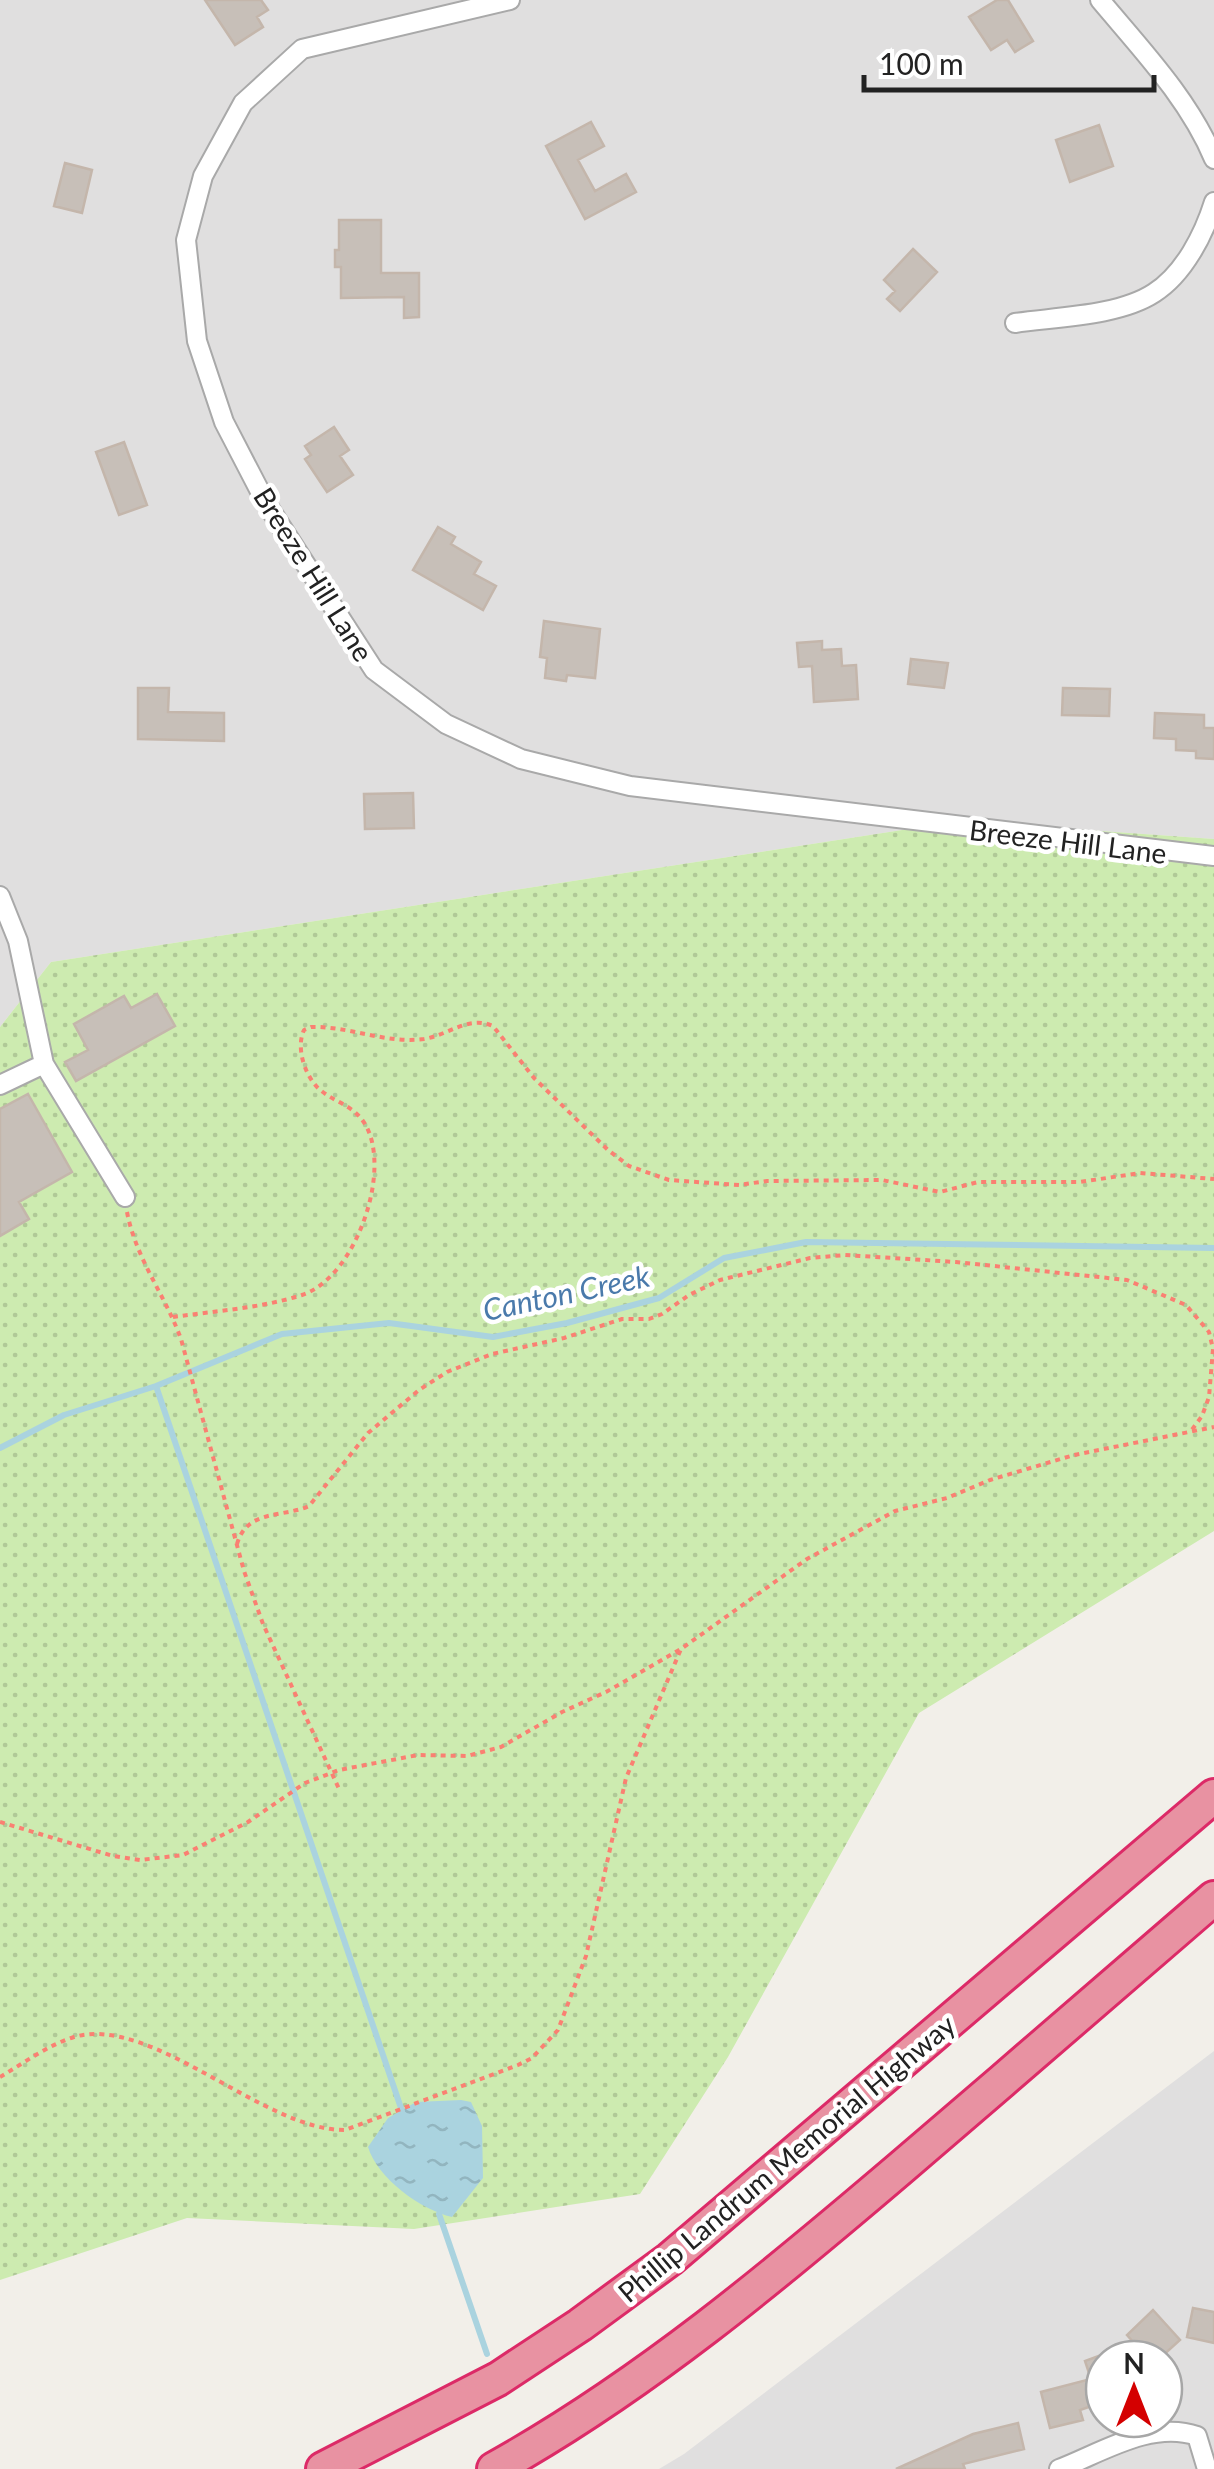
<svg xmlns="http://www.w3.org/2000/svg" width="1214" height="2469" viewBox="0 0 1214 2469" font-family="Lato,sans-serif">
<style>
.residential{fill:#e0dfdf;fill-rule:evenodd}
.grass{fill:url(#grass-dots)}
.water{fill:url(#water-ripples)}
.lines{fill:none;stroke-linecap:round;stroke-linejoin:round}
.stream{stroke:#aad3df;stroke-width:6}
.building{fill:#c7bfb8;stroke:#c4b6ab;stroke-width:2.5}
.street-casing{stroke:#a9a9a9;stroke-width:22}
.highway-casing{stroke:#dc2a67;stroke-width:38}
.path{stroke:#fa8072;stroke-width:4;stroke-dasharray:5 5;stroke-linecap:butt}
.street{stroke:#fff;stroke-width:18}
.highway{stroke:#e892a2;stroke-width:32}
.labels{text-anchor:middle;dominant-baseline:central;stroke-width:9;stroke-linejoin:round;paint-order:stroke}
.street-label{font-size:28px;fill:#222;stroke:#fff}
.water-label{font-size:30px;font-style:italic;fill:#4a7aab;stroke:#fff}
</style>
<defs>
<pattern id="grass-dots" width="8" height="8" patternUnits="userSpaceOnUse" patternTransform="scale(2.5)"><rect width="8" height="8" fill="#cdebb0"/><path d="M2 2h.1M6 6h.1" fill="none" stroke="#b0c997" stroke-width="1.8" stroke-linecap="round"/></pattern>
<pattern id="water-ripples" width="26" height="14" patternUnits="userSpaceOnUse" patternTransform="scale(2.5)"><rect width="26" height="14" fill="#aad3df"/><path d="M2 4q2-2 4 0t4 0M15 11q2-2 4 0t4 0" fill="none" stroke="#92b5bf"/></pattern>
</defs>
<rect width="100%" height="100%" fill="#f2efe9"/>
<path class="residential" d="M0,0h1214v839l-254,-18 -909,141 -51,65z
M1214,2051v418h-555l25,-15zM1104,2359h60v60h-60z"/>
<path class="grass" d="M960,821l254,18v692l-295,182 -191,344 -88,137 -226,35 -227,-11 -187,62v-1253l51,-65z"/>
<path class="water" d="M461,2100l10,2 11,24 1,52 -31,39c-31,-7 -75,-39 -84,-70l20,-29 28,-16z"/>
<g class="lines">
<path class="stream" d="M156,1386l246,725
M0,1448l64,-33 92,-29 126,-52 107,-11 104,14 74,-14 92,-25 65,-40 82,-16 408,6
M439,2214l48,140"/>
</g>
<path class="building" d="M205,0h56l7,10 -11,7 6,10 -28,18z
M997,0h11l25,41 -18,11 -8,-12 -16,10 -22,-33z
M591,122l13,24 -26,14 17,31 31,-17 10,18 -51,27 -39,-73z
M1099,125l14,41 -43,16 -14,-42z
M65,163l27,7 -10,43 -28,-7z
M339,220h42v53h38v44l-15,1v-21l-63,1v-31h-6v-17h4z
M913,249l24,23 -37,39 -13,-12 8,-8 -11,-11z
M334,427l15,23 -9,6 13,19 -26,17 -22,-33 6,-4 -6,-9z
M124,442l23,63 -28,10 -23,-63z
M438,527l17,10 -4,7 30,18 -7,12 22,12 -13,24 -70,-40z
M544,621l56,8 -5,49 -28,-3 -1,6 -21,-3 2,-20 -7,-1z
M822,641v9l19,-1 1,17 14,-1 2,34 -44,3 -2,-36 -13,1 -2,-24z
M911,659l37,4 -4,25 -36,-4z
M138,688h31l-1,24 56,1v28l-86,-2z
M1063,688l47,1 -1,27 -47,-1z
M1155,713l49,2v13h10v31l-18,-1v-7l-20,-1v-11l-22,-1z
M413,793l1,35 -49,1 -1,-35z
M157,994l18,32 -99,55 -11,-19 23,-12 -14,-26 50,-28 7,12z
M28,1094l44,78 -53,30 10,17 -29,17v-127z
M1193,2308l21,4v31l-27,-6z
M1153,2310l27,30 -21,19h-55v50l-4,-6 -20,7 3,10 -33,8 -9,-36 50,-13 -6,-18 49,-18 -7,-8z
M1018,2423l6,26 -61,15 2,5h-69l77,-35z"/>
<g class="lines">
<defs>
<path id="street" d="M510,0l-208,49 -59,54 -40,73 -17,64 11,101 27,81 42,81 108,167 72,54 75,35 109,27 584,70
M1100,0c41,49 89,99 114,159
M1015,323c41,-6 104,-7 139,-30 30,-19 50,-59 60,-91
M0,896l18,45 26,123 81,133
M0,1085l44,-21
M1059,2469c42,-16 92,-49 138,-33l10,33"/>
<path id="highway" d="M323,2469l175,-90 82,-54 90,-66 544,-463
M494,2469c149,-83 280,-193 409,-303 104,-89 208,-179 311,-268"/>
</defs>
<use href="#street" class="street-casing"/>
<use href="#highway" class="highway-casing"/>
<path class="path" d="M127,1212c9,47 38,83 54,127l63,232 19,53 77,167
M173,1317c42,-6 89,-9 129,-22 53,-17 91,-124 63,-171 -12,-20 -33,-22 -48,-37 -13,-14 -21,-40 -13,-57l7,-3c39,-1 74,17 113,12 25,-4 44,-24 69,-13l41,52 74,72 21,16 40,14 70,5 28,-4 115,-1 58,12 38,-10h102l60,-9 74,6
M237,1544c10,-35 45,-26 72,-38l59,-73 51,-43 28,-18 45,-18 72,-16 58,-19h27l13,-5 27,-19 31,-15 90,-22 35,-3 111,7 171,18 59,25 23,27 4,17 -4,48 -7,19 -11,15
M0,1822l113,34 27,4 43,-5 65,-33 57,-39 34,-13 79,-15 49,1 34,-9 61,-35 44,-20 75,-43 126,-90 88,-48 52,-13 43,-18 84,-25 140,-28
M0,2077c24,-14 48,-32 74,-40 78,-23 190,94 271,93l173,-65 14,-7 26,-28 28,-74 40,-178 55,-129"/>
<use href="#street" class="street"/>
<use href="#highway" class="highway"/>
</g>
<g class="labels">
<g class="street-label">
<text transform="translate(314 574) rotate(58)">Breeze Hill Lane</text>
<text transform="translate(1068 841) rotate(7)">Breeze Hill Lane</text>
<text transform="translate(786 2158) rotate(-40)">Phillip Landrum Memorial Highway</text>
</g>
<g class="water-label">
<text transform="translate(566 1292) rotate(-12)">Canton Creek</text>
</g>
</g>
<g transform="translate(1134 2389)"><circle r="48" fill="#ffffff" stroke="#a7a7a7" stroke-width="2.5"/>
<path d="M0-8L18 38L0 25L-18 38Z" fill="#d40000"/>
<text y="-15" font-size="28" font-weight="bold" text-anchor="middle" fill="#222222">N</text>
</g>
<path d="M864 75v15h290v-15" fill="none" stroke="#222222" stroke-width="5"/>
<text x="879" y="75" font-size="30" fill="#222222" stroke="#ffffff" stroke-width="8" paint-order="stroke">100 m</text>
</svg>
